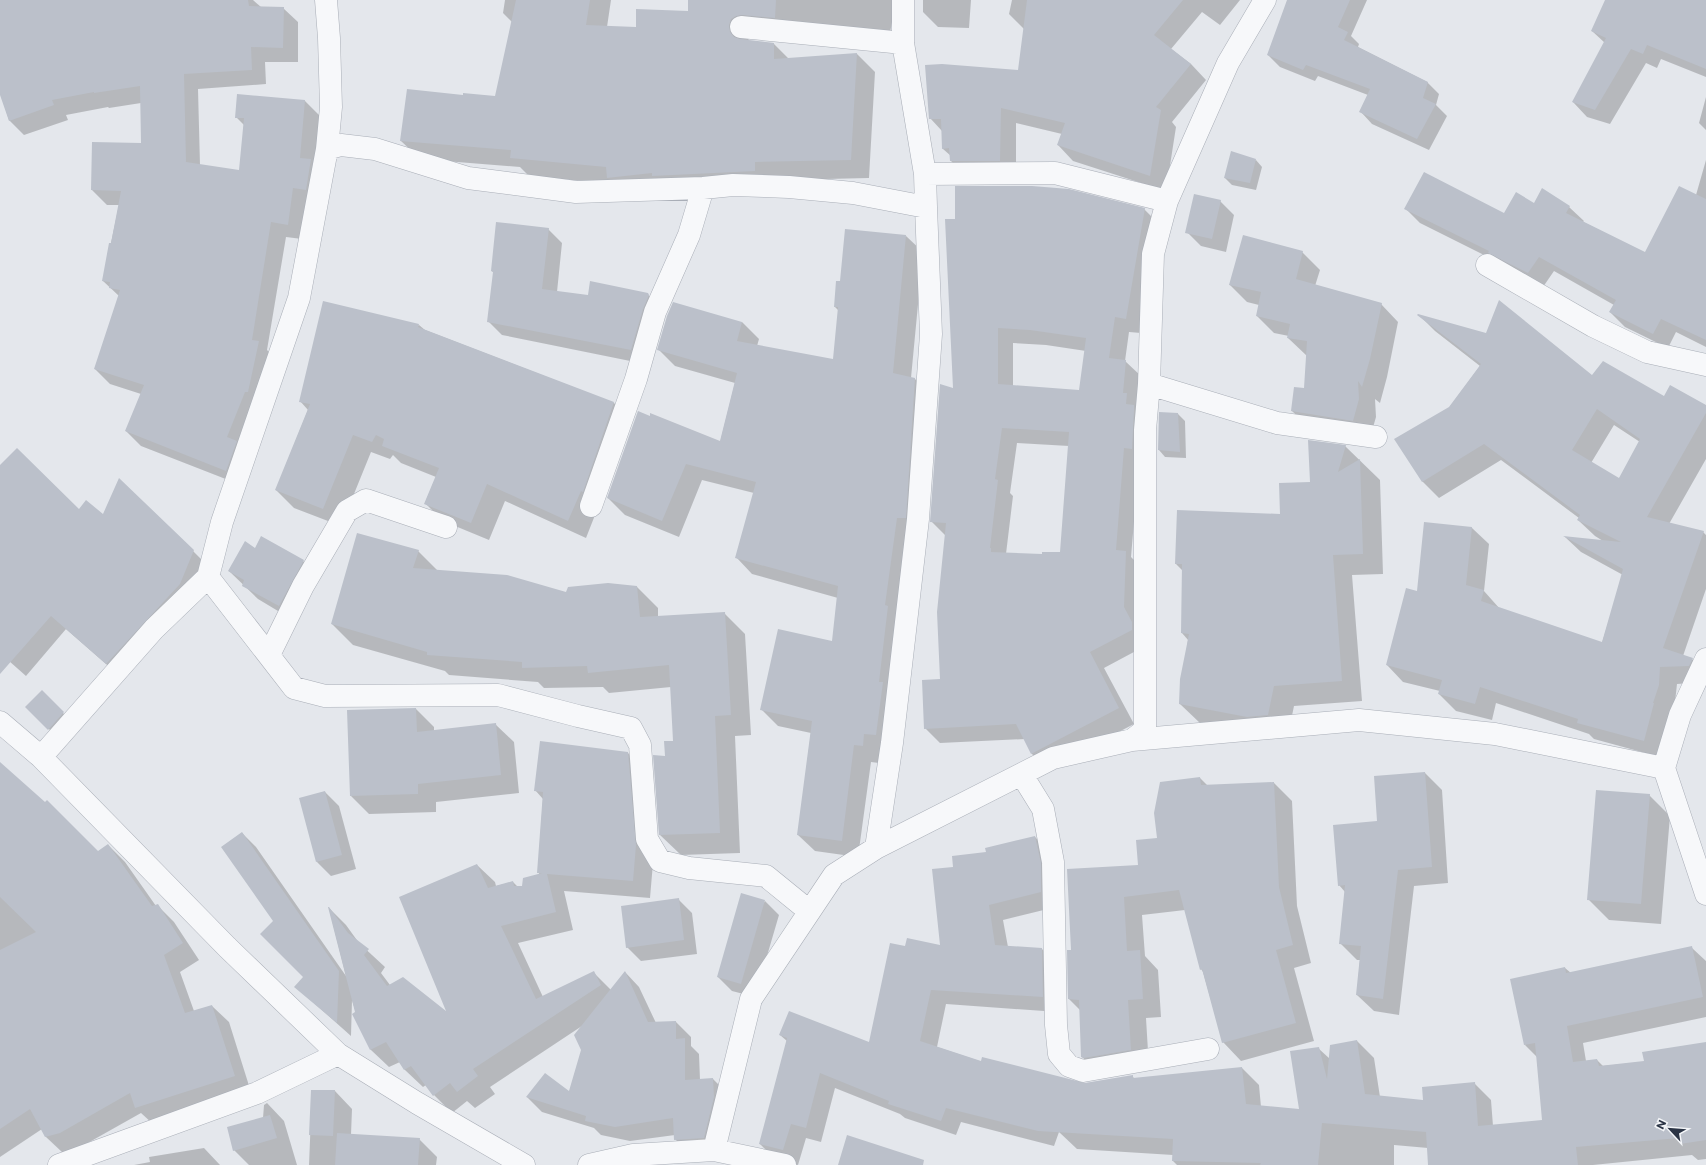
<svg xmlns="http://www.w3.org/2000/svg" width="1706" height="1165" viewBox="0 0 1706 1165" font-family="Montserrat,sans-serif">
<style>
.shadow{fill:#0003;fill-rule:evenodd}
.building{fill:#bbc0ca;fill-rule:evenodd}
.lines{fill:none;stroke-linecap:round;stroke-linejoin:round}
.minor-casing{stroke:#a9aeb7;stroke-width:23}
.minor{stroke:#f7f8fa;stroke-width:22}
</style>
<rect width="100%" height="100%" fill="#e4e7ec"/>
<path class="shadow" d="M0,0h253l8,7 22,1 15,14v40h-33l1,22 -68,5 2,76 40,7 4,-47 -8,-8 69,-16 15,15 -5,49 -13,74 -16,-2 -19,113 7,7 -33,128 -100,-39 -15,-15 15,-37 -31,-10 -15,-15 24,-73 -16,-15 16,-76h-12l-15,-15 50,-46 -1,-41 -32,5 -1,-1 -42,8 2,5 -44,15 -15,-15 -9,-28z
M505,0h106l-4,27 74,94 11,-121h204l-6,33 -97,-12v14l-44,3 -1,3 26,3 15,15 68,-5 18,18 -6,106 -255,6 -85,-8 -9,-9 -100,-8 -19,-18 63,-45 32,1 16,-75 -9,-9z
M923,0h48l-2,28 -31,-1 -15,-15z
M1012,0h228l-20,25 -18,-13 -31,37 20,15 15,16 -34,42 4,5 -10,64 -93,-30 -15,-16 4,-11 -46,-11v53l-49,1 -16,-16v-5l-8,-7 -1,-18 -12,-13 89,-47 5,-42 -15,-15z
M1293,0h74l-16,36 8,8 -1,3 69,35 12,12 -3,11 11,11 -18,34 -57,-26 -11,-12 7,-17 -50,-19 -3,5 -35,-14 -12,-12z
M1606,0h100v77l-45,-18 -4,9 -11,-5 -36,61 -23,-7 -14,-15 32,-59 -13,-12z
M1706,97v33l-7,-7z
M1256,160l6,7 -6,23 -24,-5 -7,-7z
M1706,160v187l-30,-15 -8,16 -43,-21 -15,-15 4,-7 -60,-34 -11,16 -43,-24 -80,-40 -14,-14 98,5 31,-10 34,3 15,14 -1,1 63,32 50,-59z
M1220,201l14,14 -8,37 -25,-6 -14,-14z
M1144,209l15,15 -18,109 -12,-1 -4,29 16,15 -2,87 -8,94 10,10 6,78 -43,23 30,56 -87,45 -15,-15 -7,-15 -85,4 -15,-15 16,-48 5,-144 -15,-15 23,-132 -8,-169zM1013,343l33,2 40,6 -6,40 -67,-5zM1017,443l52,3 -8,107 -18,2 -37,-1 7,-58 -3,-3z
M548,229l14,14 -5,49 32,4 58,-2 15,14 -17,56 -143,-29 -14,-14 6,-48 -2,-2z
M906,236l17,16 -12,126 4,1 17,17 -53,367 -8,-1 -13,95 -43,-6 -17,-16 13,-102 -33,-7 -17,-17 72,-67 5,-44 -86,-24 -16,-17 18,-64 -52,-13 -23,57 -54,-22 -17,-17 112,-55 15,-60 -60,-17 -17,-17 84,-27 17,17 -2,7 77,15 5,-50 -4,-4 6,-25z
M1302,252l18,18 -5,16 66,18 17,18 -11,55 -7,26 -5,-4 1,18 -6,21 -60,-10 -18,-17 13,-22 2,-33 -19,-18 1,-2 -15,-3 -17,-17 2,-11 -12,-3 -17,-17z
M1419,315l173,61 73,21 41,9v53l-37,65 34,8 3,3v54l-23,67 9,3 14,14v9l-29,2 -2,18 -15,55 -66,-18 -5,-5 -93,-31 -4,17 -36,-9 -17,-17 1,-3 -37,-9 -16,-17 31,-73 7,-69 47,5 17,16 -5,47 16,18 102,34 21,-68 -42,-23 -16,-15 38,4 -8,-5 -17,-16 1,-2 -78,-58 -62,38 -17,-17 27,-73 31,-42 -45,-35zM1614,425l26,17 -21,37 -28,-16z
M419,325l6,5 189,73 18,18 -46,117 -81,-37 -16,39 -46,-19 -18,-18 11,-26 -35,-14 -8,-8 -3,4 -19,-7 -30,74 -47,-18 -18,-18 32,-80 -8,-9z
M1178,414l7,7 1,37 -21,-1 -6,-7z
M1345,446l35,34 3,94 -31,1 10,126 -68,5 -6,29 -87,-11 -21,-20 8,-64 -6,-7 1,-62 -7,-7 105,-49z
M0,467l79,44 24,5 90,35 15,15 -86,112 -56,-49 -40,47 -26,-23z
M256,549l47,12 14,14 -24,45 -35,-21 -29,-28z
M418,551l20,20 129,22 70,-6 21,21v9l66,-4 21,21 6,101 -16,1 5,117 -59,2 -21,-20 6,-78 8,-15 -3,-55 -62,6 -6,-6 -59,1 -6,-6 -89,-7 -4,-4 -92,-26 -21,-21z
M42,692l28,28 -14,16 -29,-29z
M416,709l18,18v4l61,-7 19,18 5,51 -83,9v10l-67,2 -18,-18z
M627,752l18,18 8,93 -3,35 -86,-7 9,39 -55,13 25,54 51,-24 17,17 14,-18 14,15 17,36 20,-1 15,15v9l8,8 1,26 13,-1 15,15 -9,59 -29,1 -15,-15v-4l-45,6 -29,-6 -7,-7 -52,-16 -15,-15 42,-4 13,-43v-24l-92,61 5,7 -20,14 -8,-7 -15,12 -18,-18 -8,-10 -3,2 -18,-17 -5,-8 -11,5 -18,-17 -18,-36 3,-1 -4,-13 -1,36 -55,-49 8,-10 -30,-56 -32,-88 14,14 90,129 -17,-68 17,17 13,18 26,24 -4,6 9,12 58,29 29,-149 18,17 1,4 17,-4 5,5h5l17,-12 -2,-3 5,-73 -8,-9z
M0,763l98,90 10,-8 17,17 31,44 1,-1 17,17 25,38 -19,12 14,39 18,-5 17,16 22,70 -98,32 -12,-11 -64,36 -14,4 -17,-16 -4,-8 -42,28z
M1425,773l17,17 6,93 -34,3 -15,129 -25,-4 -17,-16 3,-35h-3l-17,-17 5,-51 -6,-7 39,-63 -3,-45z
M1200,778l8,8 66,-3 18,18 5,105 14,57 -17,5 20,73 -73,20 -18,-19 -20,-70 -2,-3 -16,-59 -43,5 3,41 13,14 3,47 -15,1 3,50 -48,7 -19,-18 -2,-47 -11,-11 3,-48 67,-85z
M325,792l14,14 17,63 -25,7 -14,-14z
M1649,795l21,21 -9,108 -52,-4 -21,-21z
M1035,837l15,15 6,55 -53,13 5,27 34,2 15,15 1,48 -112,-8 -9,43 45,15 103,22 47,-8 3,3 107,-11 17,17 2,22 39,3 18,-62 12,11 27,-18 17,17 6,39 44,4 50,-18 17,17 2,26 50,-5 -6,-64 -12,-12 40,-77 6,5 121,-25 14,13v56l-123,26 3,18 11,-1 6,6 42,-4 61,-19v116l-8,1 -6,-5 -99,10h-164l-1,-17 -34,-3v20h-217l-4,-4v-6l-96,-6 -18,-17 -5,14 -93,-24 -5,13 -51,-17 -5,-4 -65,-26 -14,54 -15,-4 -8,27 -23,-6 -15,-15 27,-103 -7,-6 90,8 36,-96 35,-1 13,-78 33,-15z
M678,899l14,14 5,41 -56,7 -14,-14z
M765,901l14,14 -24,82 -23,-6 -14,-14z
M312,1091h23l17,18 -1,26 68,4 18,18 -1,8h-127z
M267,1103l17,18 13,44h-48l-15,-15 29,-32 1,-13z
M204,1148l16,17h-86l16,-3 -1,-5z"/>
<path class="building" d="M0,0h248l1,6 35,1 -1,41 -32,-1 1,23 -68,4 2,88 53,8 5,-52h-9l2,-24 68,6 -5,58 11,1 -5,31 -13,-2 -5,37 -17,-3 -19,118 7,1 -11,51h-3l-18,45 10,4 -11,30 -101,-40 19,-46 -50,-16 26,-79 -11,-2 1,-6 -8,-1 7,-38h2l10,-52 -30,-1 1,-48 49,1 -1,-57 -46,7v-1l-42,8 2,5 -45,16 -9,-26z
M516,0h74l-4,25 50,2v-18l52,2v-11h88l-1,18 -33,-3 -6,1 -5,3 -2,6 1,7 4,5 6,2 34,4v16l83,-6 -6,107 -96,2v9l-103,5v-3l-45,5 -1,-11 -96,-9 1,-8 -111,-9 7,-52 56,6v-2l32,3z
M1027,0h156l-29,35 37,29 -35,43 5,3 -11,66 -93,-31 8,-22 -64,-15 -1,53h-50l-1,-13 -7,1 -1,-30h-12l-4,-54 17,-1 76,6z
M1287,0h63l-12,27 10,5 -4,8 84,42 -5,16 13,6 -19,35 -58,-27 11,-23 -64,-24 -3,5 -36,-15z
M1605,0h101v69l-59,-24 -4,9 -12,-5 -36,61 -23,-8 34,-64 -15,-7z
M1231,151l25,8 -6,24 -26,-5z
M1424,172l80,41 12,-21 18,11 8,-15 28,18 -4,7 79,39 34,-66 27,13v141l-45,-21 -8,15 -44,-22 7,-12 -77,-43 -11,16 -40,-20 1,-2 -85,-42z
M955,186h77l37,3 76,19 -19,111 -11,-2 -6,41 17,2 -3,33h4l-1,11 8,1v5l-2,39 -8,-1 -8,102 10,1 -2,56 8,15v8l-42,22 29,56 -88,46 -15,-30 -92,5 -2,-49 18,-1 -3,-67 9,-89 -16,-1 10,-138 13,4 -8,-169h10zM998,328l32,2 56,8 -7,52 -81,-6zM1002,428l67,4 -9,120h-18v2l-51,-2v-4h-1l8,-68 -3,-1z
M1194,194l27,6 -9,39 -27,-6z
M496,222l53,6 -7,61 46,6 2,-14 58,12 1,2 -6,14 -12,41 -144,-28 6,-50 -2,-1z
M845,229l61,6 -13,138 22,5 -9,140h-9l-12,87 3,1 -9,76h4l-7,53 -12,-1 -1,12 -9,-1 -12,96 -45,-6 15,-114 -52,-11 18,-81 54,12 6,-55 -103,-28 21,-76 -70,-18 -24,57 -55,-23 31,-87 12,5v-3l70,28 17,-68 -80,-23 10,-34 6,-14 69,20 -5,19 96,18 5,-52h-4l2,-26h4z
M1243,235l60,16 -7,28 86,24 -12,56 -8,28 -4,-6 1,18 -6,22 -62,-10 3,-24 10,1 3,-47 -20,-3 3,-14 -34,-8 5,-24 -32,-7z
M1499,300l93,75 11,-14 61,35 6,-11 36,20v8l-59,104 57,14 -41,117 30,10 -4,8 -29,1 -1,18 -6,18h1l-10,38 -67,-18 1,-4 -98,-32 -5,17 -37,-10 4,-14 -56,-15 20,-77 11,3 7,-69 48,5 -6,58 18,5 -3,11 121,41 21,-73 -60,-33 58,6 -44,-22 3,-5 -96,-71 -62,38 -28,-43 55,-32 32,-43 -64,-49 1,-1 68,19zM1597,409l43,30 -21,39 -47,-28z
M323,301l96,23 -1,3 196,75 -31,90 -2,-1 -13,30 -81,-37 -16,39 -47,-19 15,-36 -57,-22 2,-7 -8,-4 -4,7 -19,-7 -30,74 -48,-19 35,-86 -11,-2z
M1159,412l19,1 2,39 -22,-2z
M1308,440l38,5 -8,27 22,-13 3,95 -30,1 9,126 -68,5 -6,29 -21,2 -68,-13 1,-25 9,-45 -8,-1 1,-69h-7l2,-54 103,4 -1,-31 31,-1z
M17,448l62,61 7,-9 17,14 16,-36 75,72 -14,34 -74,80 -55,-48 -51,58v-209z
M357,533l62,17 -6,18 94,7 59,17 2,-5 40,-4 29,3 3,31 85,-5 6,103 -16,1 5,117 -61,2 -6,-80 12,1 -1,-15h9l-4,-76 -81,8 -1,-7 -65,2v-6l-95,-7v-3l-96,-28z
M261,536l43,24 -25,46 -37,-20 2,-6 -16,-9 17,-30 10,7z
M42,690l22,22 -16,18 -23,-23z
M416,708l1,24 79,-9 5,52 -83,9v10l-68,2 -3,-86z
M540,741l88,11 8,93 -3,36 -86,-7 9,38 -55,14 35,73 58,-28 7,14 -128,84 5,7 -21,16 -7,-9 -17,13 -22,-30 -7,4 -18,-28 -16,8 -18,-36 3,-2 -27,-105h1l19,26 21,16 -5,6 23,31 16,-9 43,34 -47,-114 78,-33 11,24 25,-7 1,5h8l1,-8 19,-5h-5l6,-81 -9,-1z
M0,762l45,40 2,-2 51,51 10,-7 44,62 6,-2 25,39 -19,12 21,58 27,-8 23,71 -100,32 -5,-15 -70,40 -15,4 -15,-28 -30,20v-179l36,-18 -36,-35z
M1425,772l7,95 -34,3 -15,129 -27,-4 5,-49 -22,-2 6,-59 -7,1 -5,-61 44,-4 -3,-45z
M1200,777l1,8 73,-3 5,105 14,58 -17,5 20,73 -74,20 -20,-74 -2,1 -21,-80 -55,7 3,54 13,-1 3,49 -15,1 3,50 -47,8 -3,-1 -2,-57 -11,-1 -1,-49h4l-4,-81 71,-4 -2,-25 21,-2 -3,-25 6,-31z
M1596,790l54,4 -9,110 -54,-4z
M325,791l17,64 -26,7 -17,-64z
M242,832l97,139 -2,52 -43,-36 9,-10 -43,-43 13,-13 -52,-74z
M1035,836l6,27v29l-52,13 6,40 47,3 1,49 -112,-7 -11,51 61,20 1,-4 103,26 48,-8v3l109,-11 4,37 53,5 -9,-58 29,-4 8,32 3,-34 27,-5 8,54 58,6 -1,-13 53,-5 3,44 64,-6 -7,-77 -11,2 -14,-66 55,-12 1,6 126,-27 11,51 -136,29 6,36 24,-3 2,7 45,-5 -2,-9 64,-10v98l-26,4 -1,-6 -103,9 2,18h-150l-2,-33 -104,-9 -4,42h-58l1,-2 -89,-2 1,-22 -135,-8 -92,-23 -5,13 -53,-17 1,-3 -69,-28 -14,55 -15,-4 -8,26 -24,-6 28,-106 -8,-3 10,-24 80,31 21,-99 15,3 2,-8 33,7 -8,-76 21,-2 -1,-11 34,-4 -1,-4z
M741,893l24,7 -24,84 -24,-7z
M679,898l5,42 -58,8 -5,-42z
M625,971l23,51 28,-1v18l9,-1v42l28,-2 1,19 -10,41 -30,2 -1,-22 -58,9 -30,-6 1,-5 -60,-19 19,-24 24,18 12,-41 -7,-15z
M311,1090h24l-2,46 -24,-1z
M270,1115l7,23 -44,13 -6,-24z
M337,1133l83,5 -2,27h-83z
M847,1135l77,25 -1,5h-85z"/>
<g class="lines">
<defs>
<path id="minor" d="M903,0v43l22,131
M741,27l162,16
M327,149l14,-4 34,4 93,29 108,14 127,-4 30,-3 56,2 64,6 73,14 5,127 -13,185 -26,224 -16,105
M926,207l-1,-33 130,-1 112,28
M1487,265l106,61 54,26 59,13
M1149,384l128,39 99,14
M591,506l45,-127 19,-67 34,-77 14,-47
M208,577l86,111 31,8 173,-1 80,21 53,12 9,17 7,94 13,22 29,7 77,8 43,35
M269,655l34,-69 44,-75 19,-11 80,27
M1706,659l-26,56 -16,53 42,126
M0,722l41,35 186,190 111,107 79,49 107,62
M1132,740l13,-10v-300l4,-46 4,-130 14,-53 61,-138 37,-63
M41,757l113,-128 54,-52 14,-55 77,-224 28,-149 4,-42 -2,-69 -3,-38
M1022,775l21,34 10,53 3,163 3,29 10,12 14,5 125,-22
M714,1150l37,-151 83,-124 42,-27 177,-90 79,-18 227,-20 136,14 169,34
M59,1165l198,-72 81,-39
M589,1165l44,-10 81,-5 71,15"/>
</defs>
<use href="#minor" class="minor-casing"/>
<use href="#minor" class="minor"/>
</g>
<g transform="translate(1670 1129) rotate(296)" stroke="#f4f6f9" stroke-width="3" paint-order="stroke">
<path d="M0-3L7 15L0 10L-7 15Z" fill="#2b3445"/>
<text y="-6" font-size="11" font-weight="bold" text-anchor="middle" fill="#2b3445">N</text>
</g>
</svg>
